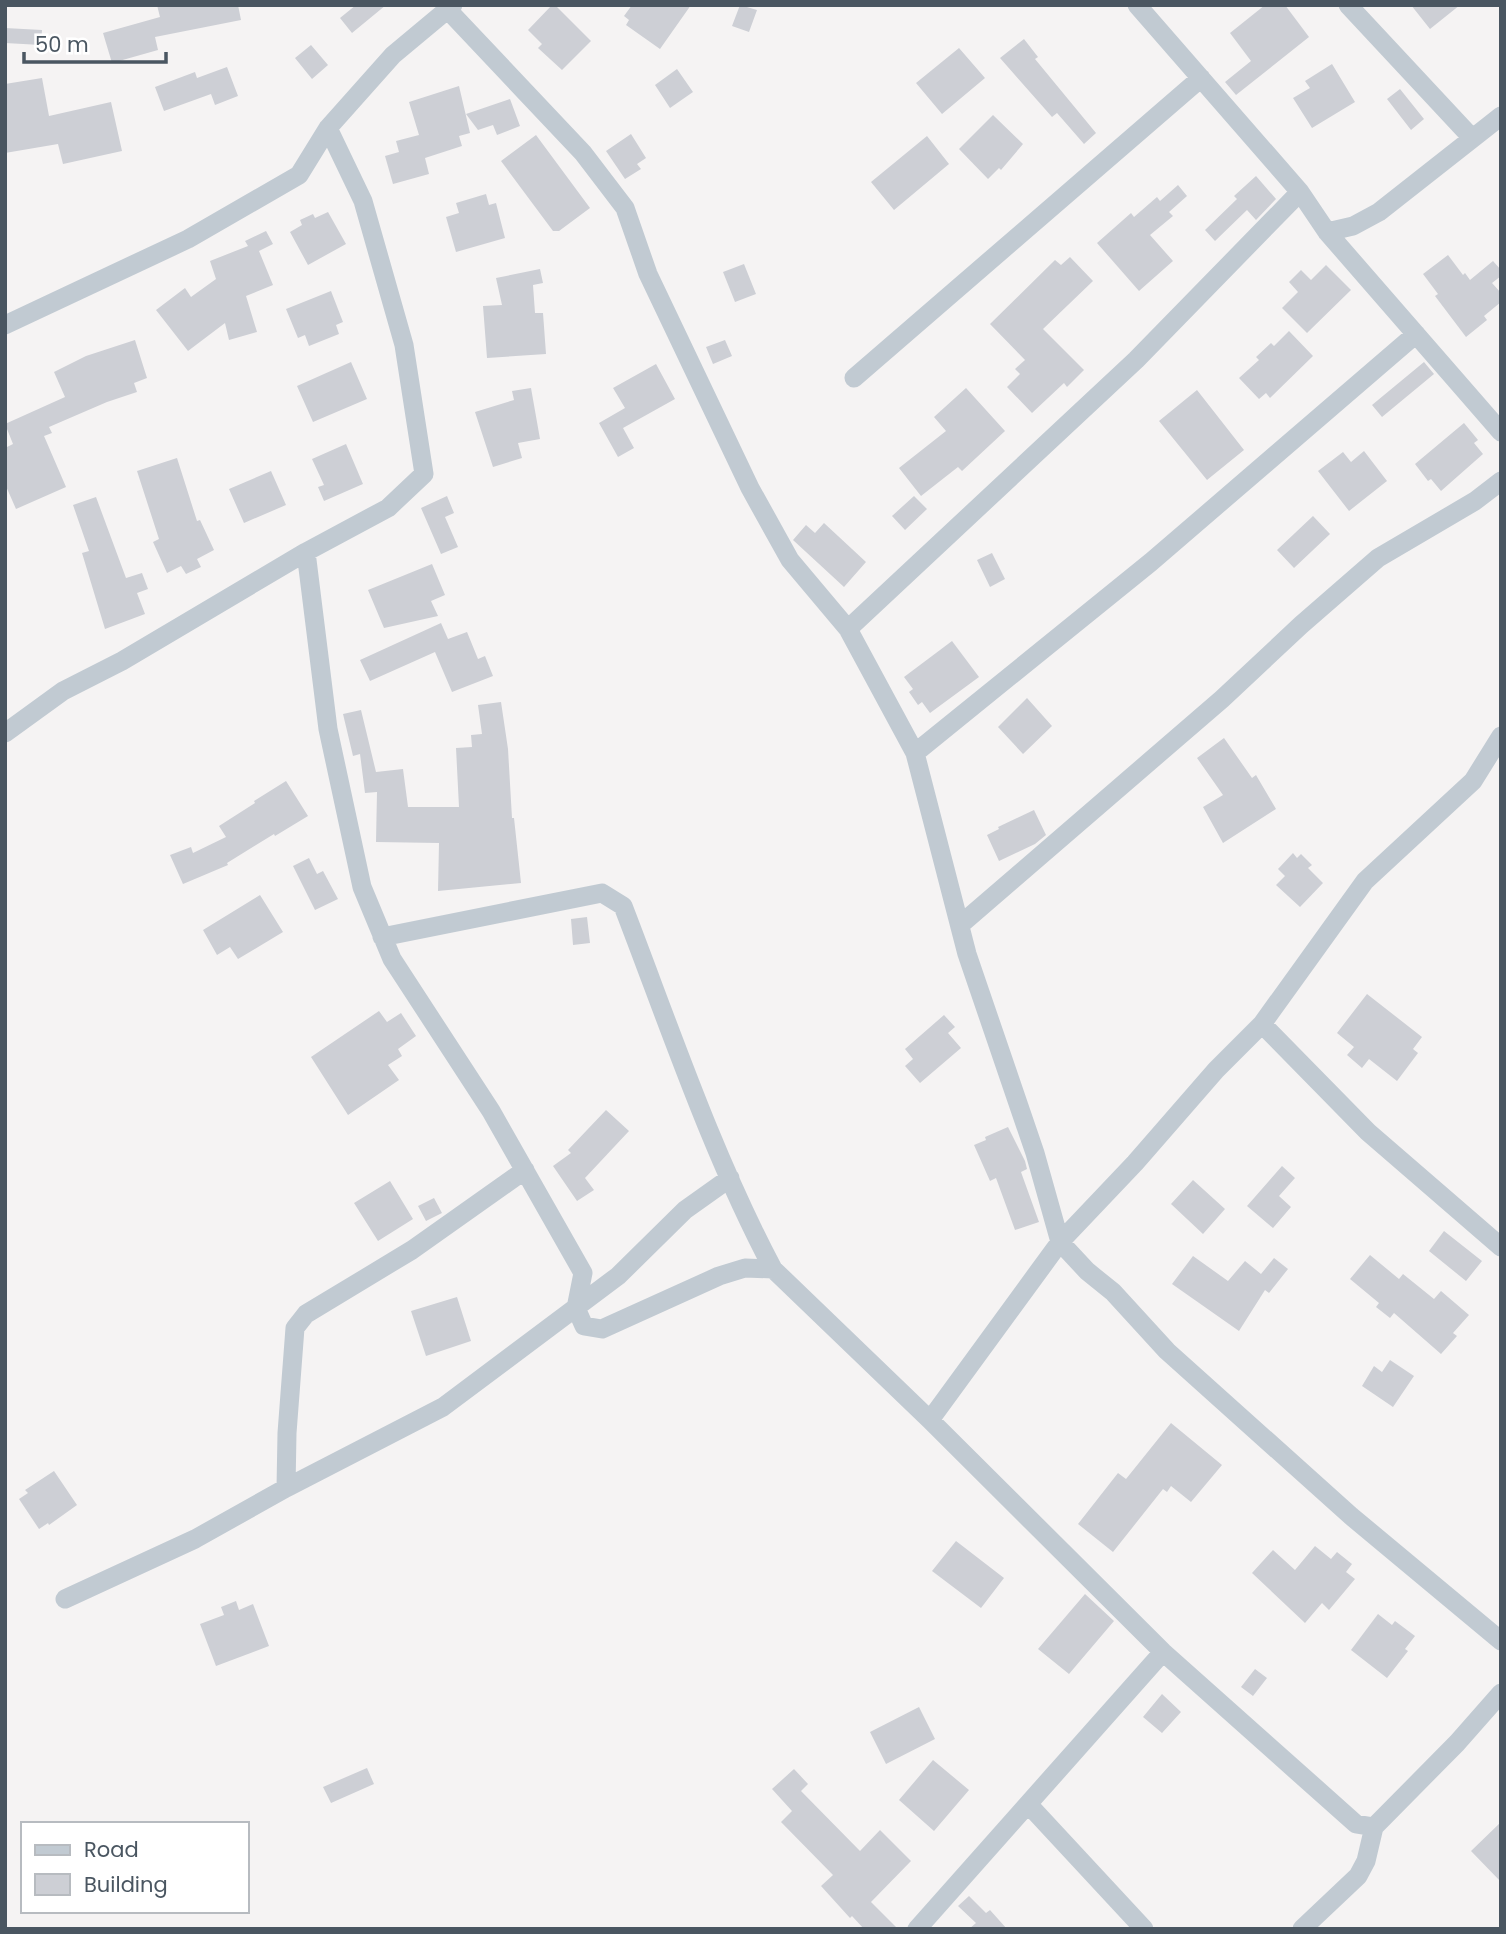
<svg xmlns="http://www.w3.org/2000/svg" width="1506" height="1934" viewBox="0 0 1506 1934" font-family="Poppins,sans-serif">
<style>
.building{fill:#cdcfd5}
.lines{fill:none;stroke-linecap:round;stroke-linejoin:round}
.street{stroke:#c1cad2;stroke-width:19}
</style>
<rect width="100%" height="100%" fill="#f5f3f3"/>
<path class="building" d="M157,5h81l3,15 -86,17 3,13 -46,13 -9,-30 57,-16z
M356,5h30l-34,28 -12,-15z
M552,5h3l36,36 -29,29 -24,-22 4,-4 -14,-14z
M632,5h59l-31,44 -34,-24 3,-5 -5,-4z
M740,5l17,5 -8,22 -17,-6z
M1265,5h20l24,32 -73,58 -11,-13 26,-21 -21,-28z
M1411,5h49l-30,24z
M5,28l37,2 -1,15 -36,-2z
M1024,39l14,18 -3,2 61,74 -12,11 -27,-31 -5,4 -52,-59z
M311,45l17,20 -16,14 -17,-21z
M959,48l26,30 -43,36 -26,-31z
M1332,64l23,38 -43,26 -19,-30 17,-10 -5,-7z
M227,67l11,29 -23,9 -4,-11 -47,17 -9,-24 40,-15 2,6z
M677,69l16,23 -23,16 -15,-23z
M42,78l7,38 62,-14 11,49 -59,13 -5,-20 -53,9v-69z
M459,86l11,47 -11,3 3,10 -37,12 4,16 -36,10 -8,-28 14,-4 -3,-11 23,-6 -10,-33z
M1400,89l24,30 -13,11 -24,-31z
M510,99l10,27 -23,9 -4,-10 -15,5 -12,-16z
M993,115l30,29 -22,26 -2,-2 -11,11 -29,-30z
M631,134l15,24 -9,6 4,5 -16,10 -19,-28z
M536,135l54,73 -31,23h-6l-52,-70z
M927,136l22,28 -55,46 -23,-28z
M1256,176l20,23 -20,21 -9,-10 -32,31 -10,-11 32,-31 -3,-3z
M1178,185l9,11 -18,16 4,4 -23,19 23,26 -34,30 -42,-48 34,-30 3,4 23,-20 3,4z
M486,194l3,11 7,-2 9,35 -49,14 -10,-35 13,-4 -3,-10z
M328,212l18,32 -38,21 -18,-33 12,-7 -2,-5 13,-6 2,4z
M266,231l7,13 -14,7 14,34 -27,11 11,36 -28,8 -4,-17 -37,28 -32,-41 29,-22 6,9 25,-18 -6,-18 38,-15 -3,-5z
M1448,255l15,20 2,-2 5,7 23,-19 8,9v6l-9,7 9,10v9l-17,14 3,4 -21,17 -31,-41 3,-2 -15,-20z
M1070,257l23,24 -50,48 41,41 -17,17 -3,-4 -32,30 -25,-26 13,-13 -5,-5 10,-9 -35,-36 65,-64 6,5z
M744,264l12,30 -21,8 -12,-30z
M1326,265l25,25 -44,43 -25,-25 16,-16 -9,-10 12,-12 10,10z
M540,269l3,14 -10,2 2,28h8l3,41 -59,4 -4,-52 19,-1 -6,-27z
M331,291l12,31 -7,3 3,9 -30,12 -4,-11 -7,3 -12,-29z
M1289,331l24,25 -43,42 -4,-5 -7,6 -20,-21 20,-18 -3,-3 15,-14 3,3z
M135,340l12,38 -13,5 3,9 -30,10 -58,25 3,6 -8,3 22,51 -50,22 -11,-25v-36l8,-4 -8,-20 60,-27 -11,-25 32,-16z
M725,340l7,16 -19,8 -7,-17z
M351,362l16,37 -54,23 -16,-36z
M1424,362l10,12 -52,43 -10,-12z
M656,364l19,35 -52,29 11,20 -16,9 -19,-34 26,-15 -12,-20z
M531,388l9,51 -22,4 4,15 -29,9 -18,-55 39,-12 -2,-9z
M966,388l39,43 -43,40 -4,-4 -37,29 -22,-28 47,-37 -12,-14z
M1197,390l47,60 -37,30 -48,-59z
M1464,423l14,17 -4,3 9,11 -42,37 -10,-12 -3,2 -13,-17z
M346,444l17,40 -39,17 -6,-14 6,-2 -12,-26z
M1364,451l23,30 -38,30 -31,-40 25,-19 8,10z
M177,458l20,63 3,-1 14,30 -17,9 4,8 -15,7 -5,-8 -14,7 -14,-31 6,-3 -22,-68z
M271,471l15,34 -42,18 -15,-34z
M447,496l7,17 -9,4 13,30 -17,7 -20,-46z
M914,496l13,13 -22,21 -13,-14z
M96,497l30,81 16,-5 6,16 -11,4 8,21 -40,15 -23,-76 7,-2 -16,-46z
M1313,516l17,18 -36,34 -17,-18z
M824,523l42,39 -22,25 -51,-47 13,-15 9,8z
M992,553l13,26 -15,8 -13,-27z
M432,564l13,31 -14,6 7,15 -54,12 -16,-38z
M441,623l7,16 19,-7 11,27 7,-3 8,20 -41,16 -17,-40 -65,29 -10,-21z
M952,641l27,36 -49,36 -8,-11 -4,3 -9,-13 4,-3 -9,-12z
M1027,698l25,28 -29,28 -25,-27z
M501,702l7,47 4,69h2l7,65 -83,8 1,-48 -63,-1 1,-50 -12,1 -5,-39 -7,2 -10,-42 18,-4 15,62 27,-3 5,38h51l-3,-59 16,-1 -1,-12 11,-1 -4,-29z
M1224,738l28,40 4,-3 20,34 -53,34 -20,-36 20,-12 -26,-37z
M286,781l22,35 -33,20 -1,-2 -47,29 1,2 -45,19 -13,-29 21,-8 2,6 33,-16 -7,-11 36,-23 -1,-2z
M1034,810l12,25 -11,9 -36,17 -12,-26 12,-6 -1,-2z
M1293,853l4,5 4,-4 11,11 -4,3 15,15 -23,24 -24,-22 9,-9 -7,-7z
M309,858l8,16 6,-3 15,28 -23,11 -22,-44z
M260,895l23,37 -45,27 -8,-12 -13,8 -14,-25z
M587,917l3,26 -17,2 -2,-26z
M1367,994l55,43 -9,12 5,4 -21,28 -28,-22 -7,9 -15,-13 7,-8 -17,-14z
M379,1011l8,11 14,-9 15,23 -18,13 4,7 -14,9 11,15 -51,35 -37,-58z
M944,1015l11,12 -7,6 13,15 -41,35 -15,-17 8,-7 -8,-10z
M606,1110l23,21 -44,47 9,12 -17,11 -24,-35 18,-13 -3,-3z
M1008,1127l17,34 2,8 -6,3 18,50 -24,8 -19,-52 -6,3 -16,-36 12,-5 -1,-3z
M1282,1166l13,12 -16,18 12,11 -18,21 -26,-22z
M1193,1180l32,29 -22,25 -32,-30z
M390,1181l23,38 -35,22 -24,-38z
M434,1198l8,15 -16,8 -8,-15z
M1444,1231l38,30 -16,20 -37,-30z
M1370,1255l29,24 4,-5 31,25 7,-8 28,24 -16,18 4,3 -16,18 -47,-41 -4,5 -14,-11 3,-4 -29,-24z
M1193,1256l35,25 17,-20 16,13 13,-16 14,11 -19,24 -4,-3 -26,41 -67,-47z
M457,1297l14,44 -45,15 -15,-45z
M1390,1360l24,16 -21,31 -31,-21 12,-20 8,6z
M1171,1423l51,42 -31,37 -20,-16 -4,6 -4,-3 -50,63 -35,-28 40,-51 8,6z
M54,1471l23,34 -28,20 -1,-2 -9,6 -20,-30 9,-6 -3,-3z
M956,1541l48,37 -23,30 -49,-37z
M1315,1546l16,13 6,-7 15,12 -6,8 9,7 -26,31 -7,-7 -17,20 -53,-50 21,-23 22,20z
M1085,1594l29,27 -45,53 -31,-25z
M236,1601l3,9 14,-6 16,42 -53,20 -16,-42 24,-9 -3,-8z
M1378,1614l14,11 3,-4 20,15 -10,13 3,2 -21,27 -36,-28z
M1255,1669l12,9 -14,18 -12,-9z
M1162,1694l19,18 -19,21 -19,-16z
M919,1707l16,32 -49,25 -16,-32z
M933,1760l36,30 -35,41 -35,-31z
M367,1768l7,16 -43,19 -8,-16z
M794,1769l14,15 -7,7 59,60 20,-21 31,31 -40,41 27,27h-34l-12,-13 -2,2 -29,-32 12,-11 -52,-53 11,-11 -20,-22z
M1501,1822v60l-30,-31z
M969,1896l17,17 4,-3 17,19h-38l7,-6 -18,-17z"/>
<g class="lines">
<path class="street" d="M1137,5l163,187 27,40 174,200
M1348,5l124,133
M448,10l135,143 42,55 23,66 102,214 40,72 58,69 67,124 52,201 68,199 25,89 27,29 26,21 54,59 184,165 150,125
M1327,232l26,-6 26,-14 122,-96
M5,325l183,-86 111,-64 29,-47 65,-73 60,-50
M854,378l347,-300
M306,552l22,177 34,158 30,72 99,152 92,162 -7,35 8,18 18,3 117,-53 26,-8 28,1 157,151 233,232 193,172 18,3
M848,629l288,-269 164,-168
M5,733l58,-42 59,-30 184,-109 82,-44 36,-34 -20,-129 -41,-144 -35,-73
M915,753l236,-191 265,-228
M960,925l262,-226 79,-74 77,-67 97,-57 26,-20
M382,937l220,-44 21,13c47,122 89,248 150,363
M1262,1024l106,108 133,115
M930,1420l130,-178 75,-79 81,-93 46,-46 103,-143 108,-100 28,-45
M286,1488l1,-55 8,-105 11,-14 106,-64 113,-80
M65,1599l130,-60 91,-51 157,-81 175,-131 67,-66 45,-32
M1028,1804l116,125
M917,1929l246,-277
M1302,1929l56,-53 8,-15 8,-34 83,-84 44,-50"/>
</g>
<rect width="1506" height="1934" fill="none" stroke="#4a5661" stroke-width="14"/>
<rect x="21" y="1822" width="228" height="91" fill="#ffffff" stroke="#b7bbc0" stroke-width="2"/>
<rect x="35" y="1845" width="35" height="10" fill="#c1cad2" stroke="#b7bbc0" stroke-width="2"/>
<text x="84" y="1857" font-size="21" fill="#4a5661">Road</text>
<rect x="35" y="1874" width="35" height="21" fill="#cdcfd5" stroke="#b7bbc0" stroke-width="2"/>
<text x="84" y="1892" font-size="21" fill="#4a5661">Building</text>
<path d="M24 52v10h142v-10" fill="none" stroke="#4a5661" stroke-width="3.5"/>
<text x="35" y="52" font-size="21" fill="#4a5661" stroke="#ffffff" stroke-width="5" paint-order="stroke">50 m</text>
</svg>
